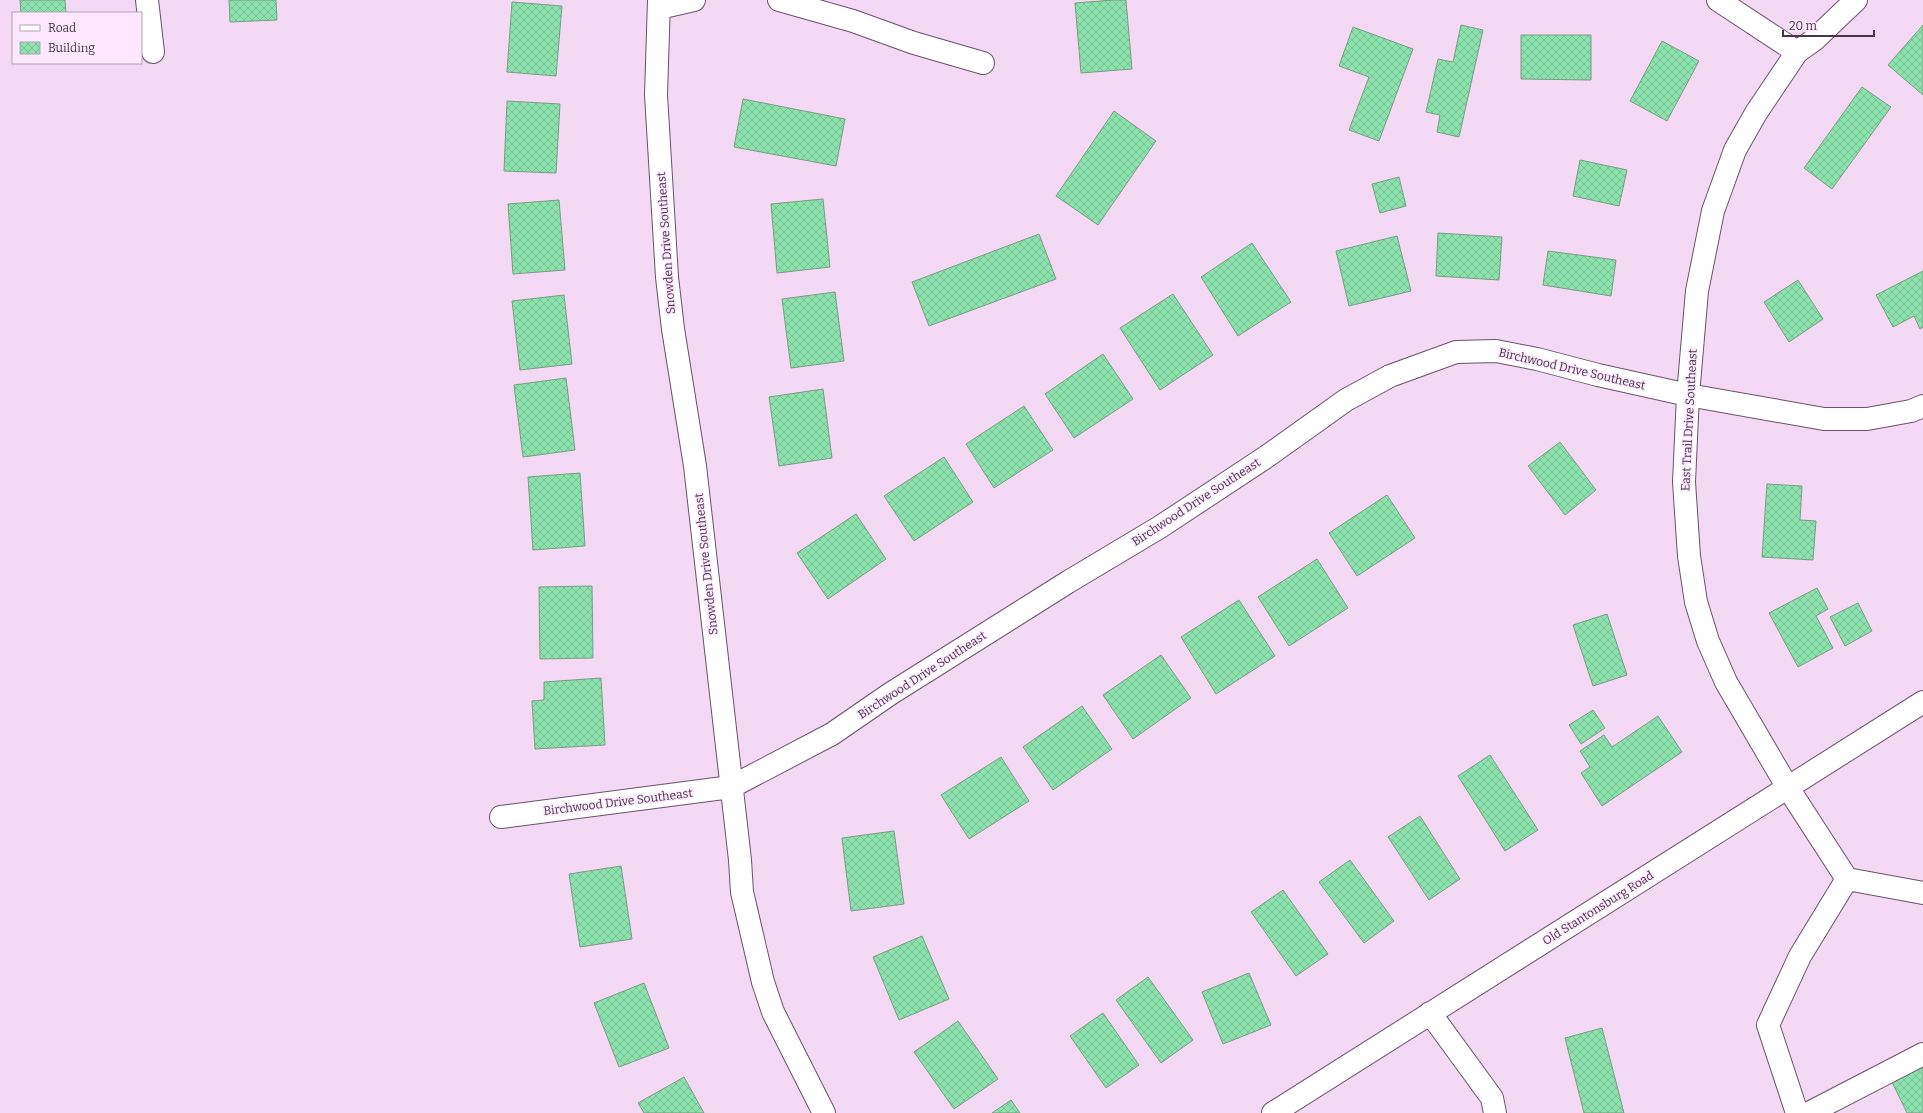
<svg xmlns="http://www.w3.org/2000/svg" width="1923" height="1113" viewBox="0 0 1923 1113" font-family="Bitter,serif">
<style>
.building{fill:url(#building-cross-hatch);stroke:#7a9b85}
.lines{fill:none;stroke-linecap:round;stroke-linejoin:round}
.minor-casing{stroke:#69526a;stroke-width:24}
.minor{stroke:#fff;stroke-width:22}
.labels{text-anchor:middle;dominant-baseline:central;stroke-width:3;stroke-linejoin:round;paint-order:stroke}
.street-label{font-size:12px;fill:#423742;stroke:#fee8ff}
</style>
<defs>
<pattern id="building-cross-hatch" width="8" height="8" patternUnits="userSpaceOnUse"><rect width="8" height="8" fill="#8ce2ac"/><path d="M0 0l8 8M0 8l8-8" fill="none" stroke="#7ac295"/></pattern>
</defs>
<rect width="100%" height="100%" fill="#f4d9f5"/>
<path class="building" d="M20,0h45l1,13h-45z
M229,0h47l1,20 -47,2z
M1113,0h13l6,69 -51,4 -6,-70z
M512,2l50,4 -6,70 -49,-4z
M1461,25l22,5 -24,107 -22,-5 3,-17 -14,-3 12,-53 15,3z
M1923,25v70l-35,-30z
M1353,27l60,22 -34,92 -30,-11 20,-53 -30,-11z
M1521,35h70v45l-70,-1z
M1662,41l37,20 -32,60 -37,-20z
M1862,87l29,20 -59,82 -28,-21z
M743,99l102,20 -9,47 -102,-19z
M507,101l53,3 -4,69 -52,-2z
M1114,111l42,30 -58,84 -42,-29z
M1580,160l47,10 -8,36 -46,-10z
M1399,177l7,29 -26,7 -8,-29z
M823,199l7,68 -53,6 -6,-69z
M559,200l6,70 -52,4 -5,-70z
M1438,233l64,4 -3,43 -63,-4z
M1039,234l17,45 -127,47 -17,-44z
M1397,236l14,55 -62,15 -13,-55z
M1252,243l39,59 -53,34 -37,-59z
M1548,251l68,9 -5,36 -68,-11z
M1923,271v56l-3,2 -6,-13 -21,11 -17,-32z
M1798,280l25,39 -34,23 -25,-40z
M835,292l9,69 -53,7 -9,-69z
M1173,294l40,61 -53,35 -40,-62z
M564,295l8,69 -52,6 -8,-69z
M1103,354l30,45 -59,39 -29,-44z
M566,378l9,72 -52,7 -9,-72z
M823,389l9,69 -53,8 -10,-69z
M1024,406l29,44 -59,38 -28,-44z
M1560,442l36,48 -31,25 -37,-49z
M944,457l29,45 -59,39 -30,-45z
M580,473l5,73 -52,4 -5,-73z
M1767,484l35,2 -2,34 16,1 -3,39 -51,-3z
M1387,495l28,43 -58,38 -28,-43z
M856,514l30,45 -58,40 -31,-46z
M1317,559l31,49 -59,38 -31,-49z
M592,586l1,72 -53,1 -1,-72z
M1817,588l11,21 -12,7 17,32 -35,19 -29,-54z
M1239,600l36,56 -59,38 -35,-57z
M1858,603l14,28 -27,15 -15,-29z
M1607,614l20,61 -34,11 -20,-61z
M1161,655l30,43 -58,41 -30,-44z
M601,678l4,67 -70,4 -3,-48 12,-1v-18z
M1082,706l30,43 -59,41 -30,-43z
M1593,710l12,18 -24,16 -12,-19z
M1658,716l24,36 -80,54 -21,-33 9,-6 -10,-16 24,-16 8,12z
M1490,755l48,75 -33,21 -47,-75z
M1001,757l28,44 -60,38 -28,-44z
M1420,816l40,63 -31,21 -41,-63z
M894,831l10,73 -53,7 -9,-73z
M1350,860l44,61 -30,22 -45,-61z
M621,866l11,73 -52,8 -11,-73z
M1283,890l45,64 -32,22 -45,-64z
M922,936l27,63 -50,21 -26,-63z
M1249,973l22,52 -48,19 -21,-52z
M1148,977l45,63 -32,23 -45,-63z
M644,983l25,65 -50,19 -25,-64z
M1103,1013l36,52 -33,23 -36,-52z
M958,1021l40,58 -44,30 -40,-57z
M1602,1028l22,85h-40l-19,-75z
M1923,1067v46h-16l-15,-31z
M684,1077l20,36h-60l-6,-10z
M1011,1100l9,13h-28z"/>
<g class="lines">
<defs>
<path id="minor" d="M147,0l6,52
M659,0l-3,95 11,182 6,52 22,137 45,394 2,32 21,90 10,30 51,101
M779,0l74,21 61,22 69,20
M1718,0l79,52
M659,8l35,-8
M501,817l230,-30 101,-53 58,-40 178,-112 92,-55 106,-70 80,-57 44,-24 66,-24 40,-1 41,8 61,16 90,20 136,24h43l44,-8 12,-5
M1847,879l76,14
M1430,1013l62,85 3,15
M1273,1113l650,-411
M1797,1113l-29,-88 32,-69 47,-77 -59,-91 -62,-106 -18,-41 -12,-39 -7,-46 -5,-74 4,-87 9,-104 16,-80 22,-61 21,-37 41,-61 17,-12 42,-40
M1809,1113l114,-59"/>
</defs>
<use href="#minor" class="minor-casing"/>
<use href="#minor" class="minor"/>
</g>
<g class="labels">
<g class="street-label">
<text transform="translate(666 243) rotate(-94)">Snowden Drive Southeast</text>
<text transform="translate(1572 369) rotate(13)">Birchwood Drive Southeast</text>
<text transform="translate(1689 420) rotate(-87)">East Trail Drive Southeast</text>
<text transform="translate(1196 502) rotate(-33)">Birchwood Drive Southeast</text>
<text transform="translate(706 564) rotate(-96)">Snowden Drive Southeast</text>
<text transform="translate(922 675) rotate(-33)">Birchwood Drive Southeast</text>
<text transform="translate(618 802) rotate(-7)">Birchwood Drive Southeast</text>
<text transform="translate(1598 908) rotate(-32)">Old Stantonsburg Road</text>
</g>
</g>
<rect x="12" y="12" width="130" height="52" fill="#fee8ff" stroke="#b3a1b3"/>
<rect x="20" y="25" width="20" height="6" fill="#ffffff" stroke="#b3a1b3"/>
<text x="48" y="32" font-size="12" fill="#423742">Road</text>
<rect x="20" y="42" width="20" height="12" fill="url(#building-cross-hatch)" stroke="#b3a1b3"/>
<text x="48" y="52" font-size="12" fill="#423742">Building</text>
<path d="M1783 30v6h91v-6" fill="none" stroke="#423742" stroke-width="2"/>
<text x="1789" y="30" font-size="12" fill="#423742" stroke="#fee8ff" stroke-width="3" paint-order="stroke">20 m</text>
</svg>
